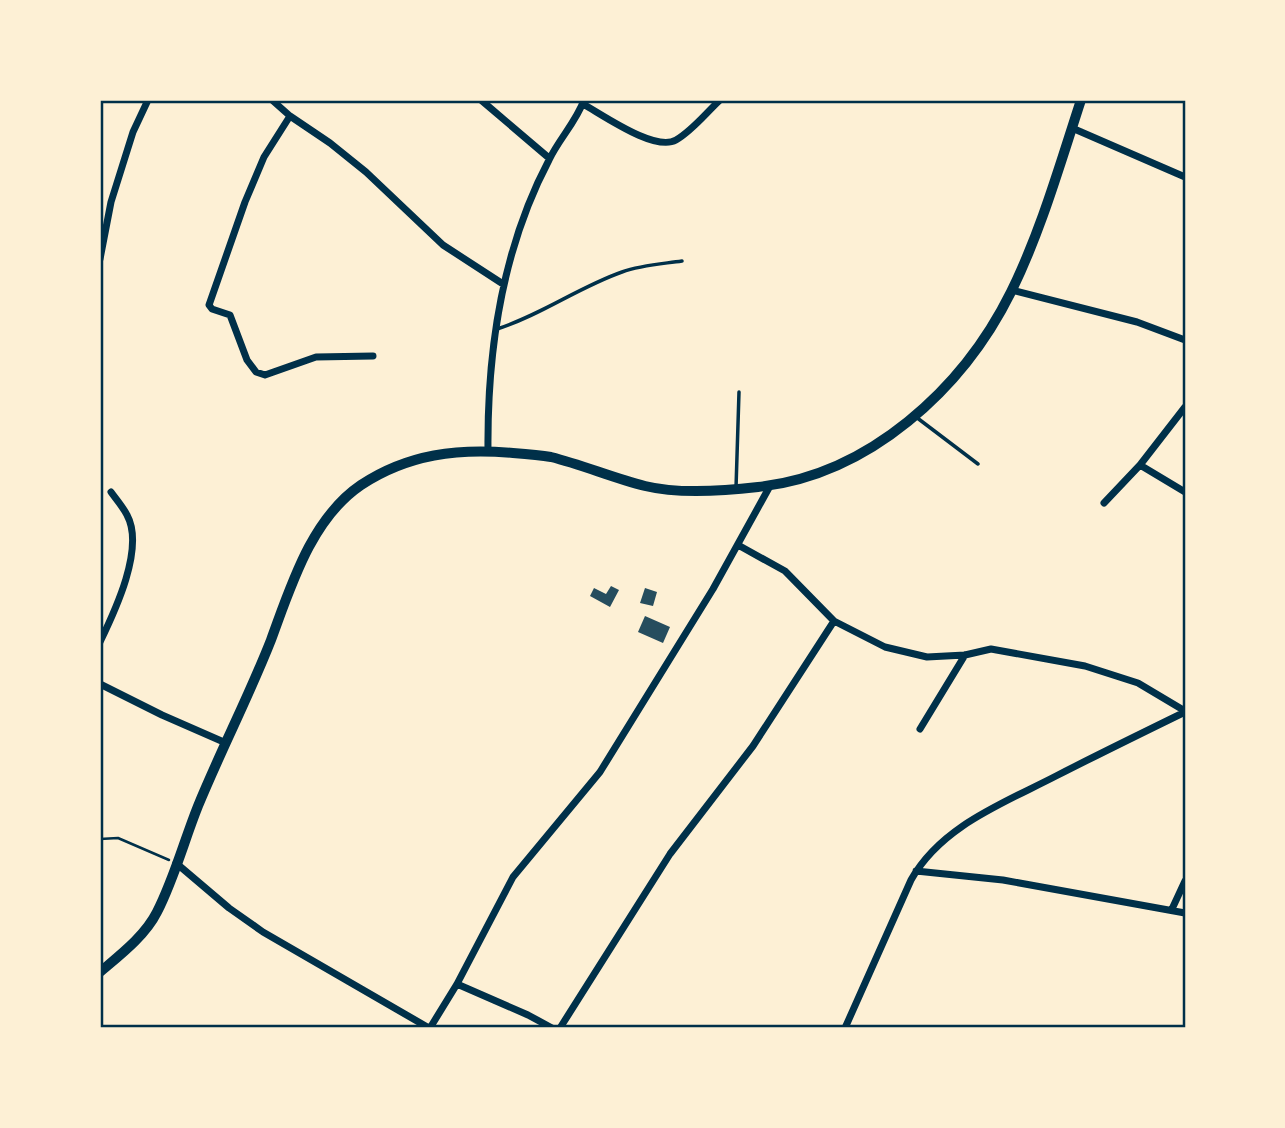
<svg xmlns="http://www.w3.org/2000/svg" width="1285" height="1128" viewBox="0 0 1285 1128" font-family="Inter,sans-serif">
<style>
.building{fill:#264d5e}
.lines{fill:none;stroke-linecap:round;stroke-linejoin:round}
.path{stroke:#003049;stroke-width:2.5}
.service{stroke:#003049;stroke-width:3.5}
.minor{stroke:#003049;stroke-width:7}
.secondary{stroke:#003049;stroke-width:10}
.neatline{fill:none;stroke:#003049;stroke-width:2.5}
</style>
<rect width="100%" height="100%" fill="#fdf0d5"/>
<path class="building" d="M611,586l8,4 -9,17 -20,-11 4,-8 12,6z
M645,588l12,4 -4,14 -13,-3z
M645,616l25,11 -7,16 -25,-11z"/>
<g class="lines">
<path class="path" d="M100,839l18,-1 51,22"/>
<path class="service" d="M497,329c44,-14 82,-42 125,-57 19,-7 39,-8 60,-11
M916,417l62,47
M736,488l3,-96"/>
<path class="minor" d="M272,100l18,16 40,27 36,29 77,73 60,39
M481,100l68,58
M583,104c20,11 72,48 93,36 16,-9 30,-27 44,-40
M290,116l-26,41 -19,45 -36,103 3,4 18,6 17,45 9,12 9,3 51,-18 57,-1
M1072,128l113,49
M100,259l11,-57 22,-70 15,-32
M1012,290l125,32 48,18
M488,451c-1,-100 14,-202 61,-291 10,-21 27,-38 35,-60
M1140,465l45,27
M1104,503l36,-38 45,-58
M738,545l47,26 49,50 51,26 42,10 38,-2 26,-6 94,17 53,17 47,28
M100,642c15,-31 45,-94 27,-127 -4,-8 -11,-16 -16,-23
M100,684l62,31 64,28
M920,729l45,-74
M176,863l53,45 34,24 166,96
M916,871l87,9 182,33
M1172,909l13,-28
M457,984l71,31 24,13
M430,1028l27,-44 56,-107 87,-105 113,-183 57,-103
M560,1028l110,-174 83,-108 81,-125
M845,1028l66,-148c30,-54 93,-77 145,-104 43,-22 86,-43 129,-64"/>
<path class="secondary" d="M100,972c20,-17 45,-36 57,-60 17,-33 27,-71 41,-106 23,-56 51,-110 73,-166 20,-54 40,-121 90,-155 47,-31 97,-37 152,-32 13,1 26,2 38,4 32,8 62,21 94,29 33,8 79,5 113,1 111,-12 205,-98 253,-195 30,-61 49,-128 70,-192"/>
</g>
<rect width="1285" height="1128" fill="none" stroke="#fdf0d5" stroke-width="203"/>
<rect x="102" y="102" width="1082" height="924" class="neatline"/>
</svg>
